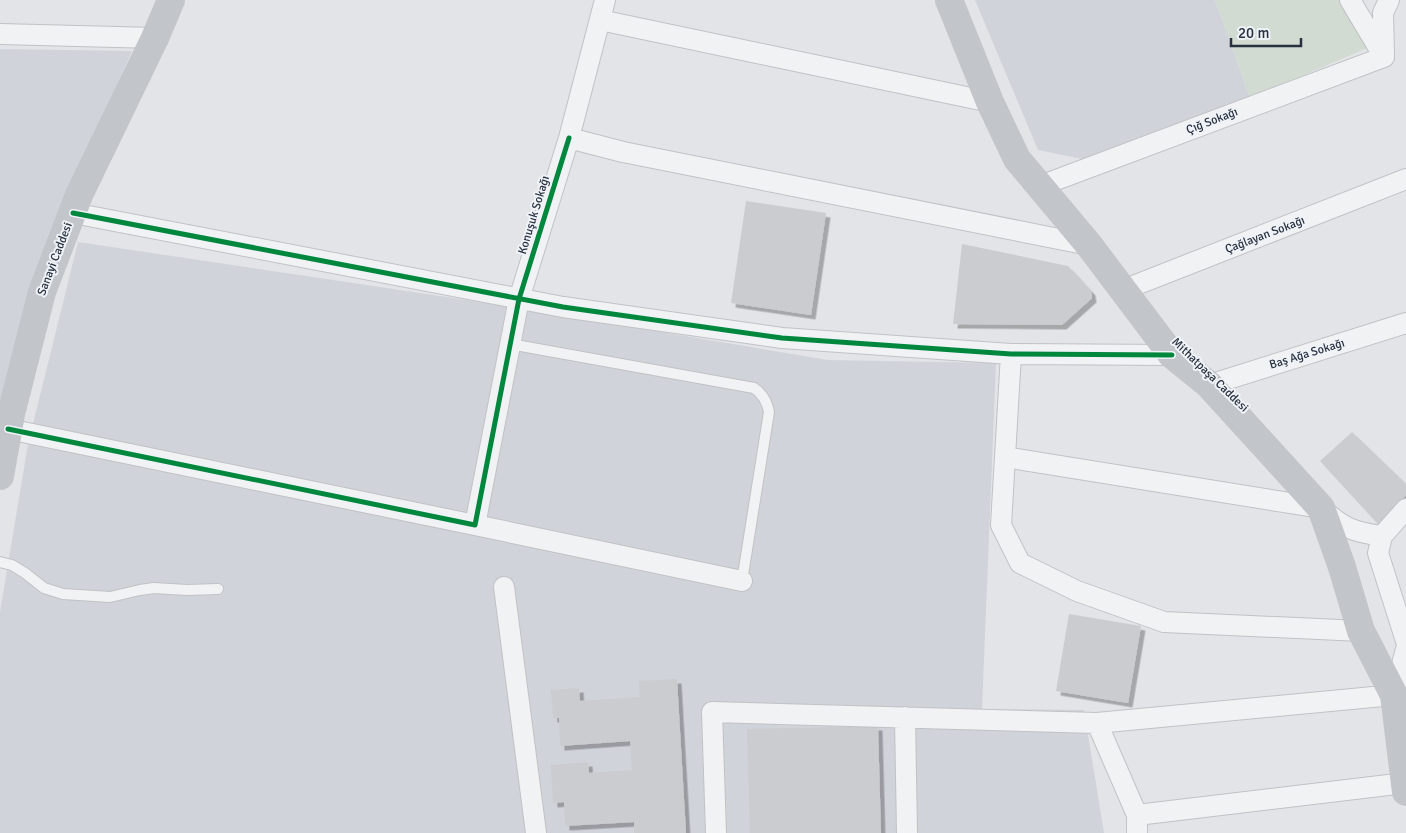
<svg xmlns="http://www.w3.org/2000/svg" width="1406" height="833" viewBox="0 0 1406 833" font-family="Signika,sans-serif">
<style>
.built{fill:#d0d3da}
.green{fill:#d2dbd2}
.building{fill:#cacccf;filter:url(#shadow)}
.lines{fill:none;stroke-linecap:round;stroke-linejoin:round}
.service-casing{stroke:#c0c2c5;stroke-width:12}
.minor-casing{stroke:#c0c2c5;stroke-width:22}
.service{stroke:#f1f2f3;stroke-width:10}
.minor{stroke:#f1f2f3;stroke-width:20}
.secondary{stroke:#c2c5c9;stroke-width:28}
.cycleway-casing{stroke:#eff2f6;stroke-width:8}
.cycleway{stroke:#00873e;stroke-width:5}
.labels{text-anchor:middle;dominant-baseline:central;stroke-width:4;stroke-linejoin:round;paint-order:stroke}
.street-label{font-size:12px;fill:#283140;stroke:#eff2f6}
</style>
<defs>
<filter id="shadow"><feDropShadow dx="4.5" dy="4.5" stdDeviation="0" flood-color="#0004"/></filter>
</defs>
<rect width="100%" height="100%" fill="#e2e4e7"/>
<path class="built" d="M975,0h240l35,98 -163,62 -49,-10z
M0,49l132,2 -78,176 -54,190z
M78,242l416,62 334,56 168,3 -14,346 102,1 20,123h-1104v-221l28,-168z"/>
<path class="green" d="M1215,0h127l30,46 -122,52z"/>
<path class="building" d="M746,201l80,12 -15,102 -80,-12z
M962,244l106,22 23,25 1,7 -30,27 -109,-1z
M1352,432l54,52v11l-27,30 -59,-64z
M1069,614l72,12 -13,77 -72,-12z
M677,679l9,154h-52v-11l-69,4 -1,-24 -11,1 -2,-38 37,-3 1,11 43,-3 -2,-29 -70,5 -1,-28h-6l-2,-28 28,-2 1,13 60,-4 -1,-16z
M878,726l3,107h-131l-3,-104z"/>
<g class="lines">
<defs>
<path id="service" d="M510,344l244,44c9,6 13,13 15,24l-27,169
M0,562l12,3 13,8 19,15 19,6 47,3 30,-7 14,-2 33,2 31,-1"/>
<path id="minor" d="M605,0l-36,138 54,14 466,93
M1350,0l34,57
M600,20l390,82
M0,34l155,4
M1384,54l-1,-41 6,-13
M1040,186l344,-129
M73,213l490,94 219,31 229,16 161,1
M1123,290l283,-111
M1011,354l-10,171 19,38 57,28 87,31 197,9
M1209,385l197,-62
M8,429l467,96 44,-226 50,-161
M1005,457l316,51c22,20 32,24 61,28
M1406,509l-24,27 -4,17 28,88
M475,525l267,56
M504,587l32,246
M905,717l2,116
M1097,723l40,92v18
M1137,815l268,-32
M716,833l-4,-121 385,11 297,-28 12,-46"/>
</defs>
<use href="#service" class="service-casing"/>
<use href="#minor" class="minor-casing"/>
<use href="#service" class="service"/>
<use href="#minor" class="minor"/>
<path class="secondary" d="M949,0l41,102 27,57 72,86 83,110 37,30 112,123 21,59 19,64 33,64 12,97
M0,476l11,-62 31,-122 37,-97 76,-157 16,-38"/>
<defs>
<path id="cycleway" d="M73,213l490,94 219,31 229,16 161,1
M8,429l467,96 44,-226 50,-161"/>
</defs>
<use href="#cycleway" class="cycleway-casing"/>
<use href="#cycleway" class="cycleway"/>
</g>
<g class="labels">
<g class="street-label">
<text transform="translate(1212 121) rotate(-21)">Çığ Sokağı</text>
<text transform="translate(534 215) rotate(-73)">Konuşuk Sokağı</text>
<text transform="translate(1265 235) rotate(-21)">Çağlayan Sokağı</text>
<text transform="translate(55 259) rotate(-69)">Sanayi Caddesi</text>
<text transform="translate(1307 354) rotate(-17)">Baş Ağa Sokağı</text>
<text transform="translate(1210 375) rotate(44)">Mithatpaşa Caddesi</text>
</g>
</g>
<path d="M1231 38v8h70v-8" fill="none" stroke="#283140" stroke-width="2.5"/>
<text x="1238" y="38" font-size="15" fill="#283140" stroke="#eff2f6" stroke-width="4" paint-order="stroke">20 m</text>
</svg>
